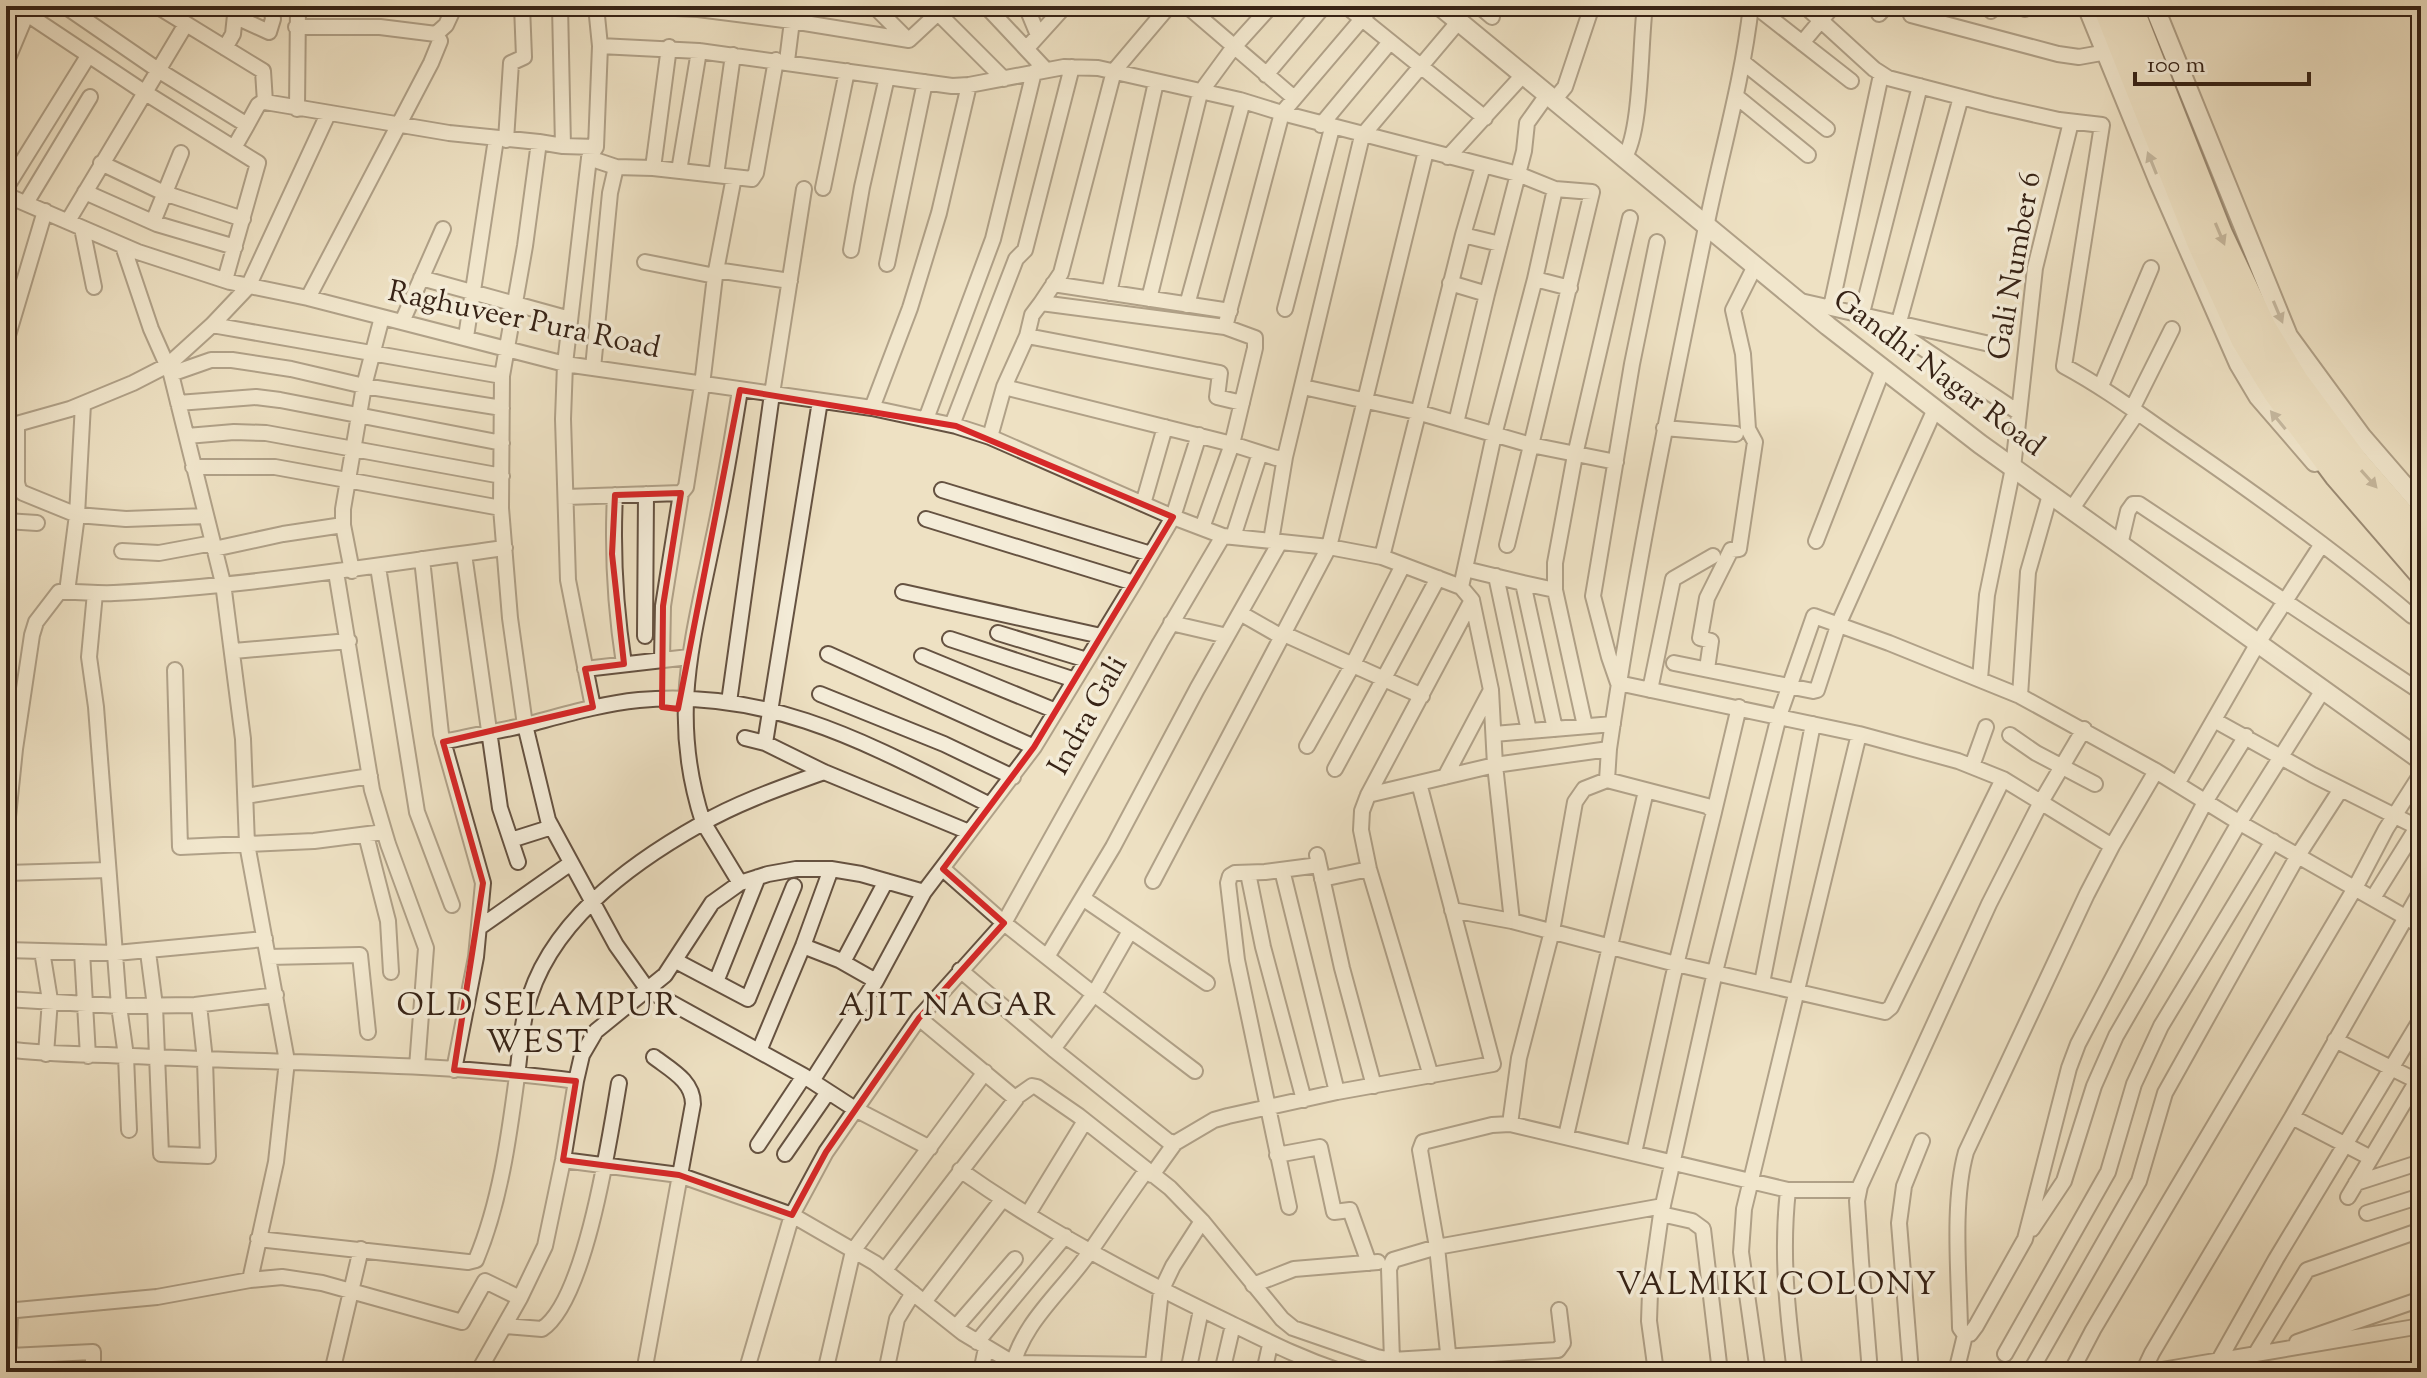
<svg xmlns="http://www.w3.org/2000/svg" width="2427" height="1378" viewBox="0 0 2427 1378" font-family="'Sorts Mill Goudy',serif">
<style>
.lines{fill:none;stroke-linecap:round;stroke-linejoin:round}
.minor-casing{stroke:#655241;stroke-width:18}
.tertiary-casing{stroke:#655241;stroke-width:22}
.motorway-casing{stroke:#372316;stroke-width:30}
.minor{stroke:#f4ecd8;stroke-width:14}
.tertiary{stroke:#f4ecd8;stroke-width:18}
.motorway{stroke:#eee1c3;stroke-width:26}
.oneway{fill:#968877}
.oneway2{fill:#92826c}
.marked{fill:none;stroke:#d62828;stroke-width:6;stroke-linejoin:round}
.labels{text-anchor:middle;dominant-baseline:central;stroke-width:7;stroke-linejoin:round;paint-order:stroke}
.street-label{font-size:30px;fill:#372316;stroke:#f4ecd8}
.neighbourhood-label{font-size:32px;letter-spacing:2px;fill:#372316;stroke:#f4ecd8}
</style>
<rect width="100%" height="100%" fill="#eee1c3"/>
<filter id="stains"><feTurbulence type="fractalNoise" baseFrequency=".0025" numOctaves="4"/><feColorMatrix values="0 0 0 0 .2 0 0 0 0 .09 0 0 0 0 .02 0 0 0 .5 -.17"/></filter>
<radialGradient id="worn" r=".72"><stop offset=".6" stop-color="#630" stop-opacity="0"/><stop offset="1" stop-color="#630" stop-opacity=".3"/></radialGradient>
<g class="lines">
<defs>
<path id="minor" d="M65,6l93,64 89,55 -12,21
M157,6l106,65 2,31 184,31 90,9 -14,104 -23,130 -1,132 9,110 15,107 23,95 68,125 32,45 156,86 51,33 75,39
M560,6l3,140
M631,6l67,3 94,12 117,19 29,-27
M874,6l34,34
M986,6l60,64
M1026,6l12,29
M1187,6l106,91
M1346,6l139,112
M1479,6l13,11
M1755,6l96,75
M1805,6l69,63 14,9 104,27 67,15 43,5 -38,241c43,23 82,53 123,81 77,53 153,108 225,169l9,1
M1989,6l2,5
M2024,6l1,3
M934,9l70,70
M27,14l117,78 114,71 -33,117
M1879,14l7,-8
M1911,15l147,39 21,3 28,-5
M236,17l33,15 4,-13 -2,-13
M6,18l22,-7
M296,27h84l56,7
M436,34l10,-9 6,-13 -2,-6
M1802,43l31,-37
M600,46l99,5 253,35 17,-1 95,-18 34,1 142,32 42,13 91,-107
M225,48l8,-14 3,-28
M1027,48l38,-42
M787,61l5,-40
M6,63l23,-55
M1744,63l83,66
M1266,75l58,-69
M1737,97l71,58
M1961,97l-62,225 4,13 115,77
M1554,100l11,-13 27,-81
M297,109l1,-103
M247,125l11,-20 6,-4
M1321,125l69,-83
M506,140l5,-77 13,-6 -2,-51
M539,142l24,4 33,1
M1448,157l75,-82
M589,158l7,-11 4,-101 -4,-40
M1624,158c18,-26 16,-116 21,-152
M101,163l63,30 79,26
M653,168l16,-121
M679,171l20,-120
M716,175l17,-120
M6,188l79,-127
M823,188l24,-117
M85,192l72,32 78,23
M6,195l132,57 92,30 78,16 257,66 307,44 84,18 34,11 183,80 50,19 106,11 53,10 79,30 11,13 -104,195 -6,16 -1,19 8,39 62,207
M26,203l64,-106
M68,221l118,-197
M153,222l28,-69
M82,228l12,59
M1463,235l20,-69
M123,246l28,83 20,45 52,209 20,156 4,105 40,217 -11,101 -26,118
M851,250l11,-63 25,-110
M645,262l70,14 -13,109 -16,102 -5,6 -18,113 -1,54
M887,264l38,-182
M716,270l74,11
M715,276l19,-99
M421,278l149,41
M1535,279l20,-90
M1450,283l37,11 -31,129
M1053,284l177,27
M1109,293l47,-211
M1487,294l37,-143 3,-28 20,-28
M308,298l123,-235 9,-22 -4,-7
M1149,299l51,-206 33,-45 38,-42
M1796,300l207,47
M1041,303l20,-30 53,-202 55,-65
M1187,305l56,-204
M1831,307l50,-232
M1285,309l47,-181
M1862,313l58,-227
M402,322l41,-93
M212,325l290,51
M1225,327l57,-214 236,61 37,15 37,3 -85,353
M1027,336l193,37 -3,24 25,6
M466,337l30,-198
M6,342l39,-131
M593,368l17,-175 6,-26
M171,374l40,-14h21l59,9 73,17 138,22
M2101,386l50,-118
M1004,387l23,-51 5,-21 9,-12 184,24 30,11v10l-23,96 -30,84
M1303,387l114,25 114,33 85,17
M178,403l78,-6 24,3 222,43
M872,408l38,-100 29,-95 30,-128
M2132,409l40,-80
M926,419l67,-180 41,-167
M17,424v59l2,7 4,3 54,22 49,4 80,-3
M952,425l64,-166 9,-9 47,-183
M6,427l64,-18 63,-26 35,-18 44,-40 36,-38 80,-173
M1664,428l72,6
M187,436l47,-4 32,1 236,43
M990,437l14,-50 228,57 44,14 9,-1 77,-321 97,-115
M193,467h82l226,41
M942,490l209,64
M615,495c-3,60 0,111 9,169
M566,497l115,-4
M1143,504l22,-77
M2071,510l66,-97
M926,519l208,64
M6,521l31,2
M1233,537l27,-84
M1271,541l14,-84
M1816,541l67,-172
M2120,545l8,-34 5,-7h6l282,188
M214,549l69,-15 60,-9
M122,551l37,2 54,-10
M464,554l36,254 18,54
M1382,557l81,-322 37,9
M422,559l19,175 42,149 -7,74 -22,113
M378,567l39,245 35,93
M1465,569l58,14 32,146
M352,571l-9,-46v-16l21,-123 18,-69
M336,572l36,218 16,54 38,104 -9,119
M1496,576l33,155
M1523,583l32,7
M1461,587l33,-152 41,-156 35,9
M67,592l10,-77 6,-111
M903,592l198,44
M95,593l-6,64 7,50 23,299 7,50 3,74
M1472,600l19,90 4,75 17,156
M1240,613l42,24
M1171,623l56,13
M998,633l89,27
M1284,634l138,62
M645,636l1,-142
M950,639l125,41
M234,651l115,-10
M828,654l206,93
M922,656l134,55
M1674,663l139,28 4,-1 22,-67 96,-214
M585,669l104,-12
M1707,669l4,-28 -11,-3 7,-40 24,-48 8,-1 16,-107 -7,-13 -5,-75 -10,-44 22,-44
M175,670l5,177 134,-6 70,-9
M1980,679l7,-84 26,-127 22,-200 36,-146
M1618,683l241,51 99,27 45,18 109,67
M1618,683l-9,-26 -16,-61 39,-232 25,-122
M1650,690l23,-111 40,-23
M820,694l124,50 69,33
M2020,696l8,-124 22,-77
M729,702l43,-308 32,-205
M593,707l-25,-127 -5,-161 2,-55 24,-206 27,9 37,1 99,11 4,-6 20,-113
M2214,720l99,55 108,54
M1585,726l-30,-136v-27l20,-108 55,-237
M1494,734l119,-10
M2010,735l26,18 59,31
M745,738l20,5 59,29 145,60
M443,742c27,-6 56,-11 83,-17 38,-10 74,-21 113,-25 134,-12 235,47 351,105
M765,743l55,-342
M1307,746l45,-80 51,-101
M1972,766l14,-39
M1335,769l103,-191
M1445,777l46,-87
M1607,780l2,-31
M2177,784l81,-141 64,-99
M1368,795l127,-30 114,-16c25,-172 60,-342 95,-512 15,-77 38,-152 47,-231
M246,796l124,-20
M1714,812l25,-105
M366,835l22,86 3,51
M6,836l9,-87 17,-114 4,-13 23,-30c18,-1 37,2 55,1 131,-6 261,-28 391,-45
M511,840l41,-13
M1317,855l25,113 32,118
M943,869l61,54 82,65 109,83
M1282,870l55,222
M6,873l102,-3
M1248,873l15,74 41,153
M1322,879l47,-10
M1153,881l176,-334 97,-396
M740,883l-37,-61c-34,-105 -11,-178 10,-282 11,-50 19,-100 27,-150
M2373,898l48,-77
M1084,899l123,84
M1452,910l60,11 164,43 209,48 6,-5 112,-228
M480,927l91,-64
M803,946l36,14 37,21
M6,950l110,3 149,-14
M42,951l8,49 -4,54
M82,952l6,104
M148,952l7,54 6,148 47,2 -3,-96 -6,-55
M268,957l92,-2 8,77
M1047,957l66,-110 84,-158 83,-147
M676,961l72,38 46,-113
M843,962l43,-81
M960,970l93,79 115,92 7,2
M716,982l42,-105
M1762,983l51,-259
M6,999l113,7 76,-1 81,-10
M919,1018l96,80 17,-12 5,1 42,29 91,72 32,33 80,98 11,9 84,29 15,3 166,-10 5,-7 -4,-33
M2335,1040l82,41
M6,1049c43,6 84,5 127,7 148,8 296,5 443,25
M1053,1049l41,-55 36,-63
M759,1051l44,-105 28,-77
M812,1081l64,-100 48,-89 110,-145 100,-164 39,-66 26,-82
M2292,1117l79,41
M1510,1124l9,-66 33,-127 23,-129 9,-13 23,-9 100,26 7,6 -41,165 -39,176
M1566,1136l80,-345
M758,1145l46,-69
M785,1154l43,-62
M1277,1155l43,-8 14,65 16,-2 19,53
M563,1160l116,15 113,40 83,48 88,70 50,30 137,2
M960,1170c85,60 176,108 270,153 39,19 70,35 112,49
M1152,1175l23,-32 39,-23 14,-4 109,-24 156,-28 -74,-281
M2356,1183l65,-21
M1788,1190c-7,62 -1,120 7,182
M2348,1197l73,-123
M1289,1207l-52,-247 -9,-77 2,-7 5,-3 30,-1 54,-7
M2367,1213l54,-17
M1028,1214l57,-93
M1661,1214l31,7 11,8 17,143
M2032,1229l32,-48 30,-95 22,-50 120,-208 87,-138
M258,1239l210,23 8,-2c24,-57 33,-123 41,-184 3,-22 4,-45 9,-66 20,-85 102,-145 175,-186 38,-22 82,-37 123,-52
M885,1270l131,-171
M1253,1285l41,-16 84,-7
M924,1302l78,-102
M6,1311l151,-14 93,-17 32,-3 40,6 140,39 23,-41 35,17 25,-52 18,-86 13,-79 6,-26 14,-24 69,-56 47,-72 28,-20 28,-9 28,-5h35l30,5 63,18
M504,1326l38,3c44,-29 68,-193 77,-246
M956,1327l59,-68
M1965,1335l5,-1 6,-8 49,-87 44,-171 9,-24 127,-242 41,-66
M977,1342l88,-106
M2297,1342l124,-43
M2005,1354l103,-182 26,-88 27,-58 112,-185
M2255,1355l52,-85 114,-40
M10,1356l83,-4v20
M1392,1360l-3,-91 4,-9 44,-13 226,-41
M2218,1362l58,-103 145,-240
M8,1372l2,-61
M332,1372l29,-123
M478,1372l42,-74
M644,1372l49,-268c0,-23 -22,-34 -39,-47
M746,1372l46,-157 34,-63 93,-134 85,-95 156,-280 63,-107
M825,1372l28,-121 132,-179
M886,1372l11,-53 16,-26
M981,1372l5,-24
M1011,1372c10,-49 51,-80 78,-119 19,-27 37,-55 57,-82
M1149,1372l4,-9 8,-72 12,-25 29,-45
M1188,1372l13,-62
M1222,1372l11,-47
M1264,1372l6,-27
M1450,1372l-13,-125 -17,-97 3,-8 69,-17 18,-1 278,66h70
M1656,1372l-7,-51 1,-29 11,-78 54,-242 64,-256 35,-100 75,27 131,53 136,75 84,52 181,103
M1758,1372l-17,-120 3,-43 115,-475
M1870,1372l-9,-111 -4,-60 3,-15 129,-282 52,-102 43,-73
M1911,1372l-12,-149 5,-37 18,-45
M1956,1372l9,-37 -5,-7c-1,-54 -8,-126 6,-176l121,-258 25,-48 44,-75
M2030,1372l109,-191 26,-88 132,-236 44,-68
M2071,1372l22,-42 262,-442 31,-59 35,-55
M2143,1372l9,-19 140,-236 129,-226
M2150,1372l271,-46"/>
<path id="tertiary" d="M1440,6l388,320 152,118 441,316
M2087,6l72,176 80,182 19,32 57,66
M2154,6l134,330 74,101 59,68"/>
<path id="motorway" d="M2106,6l94,236 44,97 33,54 61,82 83,96
M2129,6l90,228 44,94 32,53 60,81 66,76"/>
</defs>
<use href="#minor" class="minor-casing"/>
<use href="#tertiary" class="tertiary-casing"/>
<use href="#motorway" class="motorway-casing"/>
<use href="#minor" class="minor"/>
<use href="#tertiary" class="tertiary"/>
<use href="#motorway" class="motorway"/>
</g>
<defs><path id="oneway-solid" d="M-6-.8H1V-3.2L6.5 0L1 3.2V.8H-6Z" transform="scale(2)"/></defs>
<g class="oneway">
<use href="#oneway-solid" transform="translate(2152 163) rotate(-112)"/>
<use href="#oneway-solid" transform="translate(2278 312) rotate(67)"/>
<use href="#oneway-solid" transform="translate(2278 420) rotate(-129)"/>
</g>
<g class="oneway2">
<use href="#oneway-solid" transform="translate(2220 234) rotate(67)"/>
<use href="#oneway-solid" transform="translate(2369 479) rotate(48)"/>
</g>
<path d="M0 0H2427V1378H0ZM740,390l216,36 217,91 -139,230 -91,122 61,54 -85,95 -93,134 -34,63 -113,-40 -116,-15 13,-79 -122,-11 29,-187 -40,-141 150,-35 -8,-38 39,-5 -12,-110 3,-59 66,-2 -18,113 -1,101 16,2z" fill="#eee1c3" fill-opacity=".55" fill-rule="evenodd"/>
<path class="marked" d="M740,390l216,36 217,91 -139,230 -91,122 61,54 -85,95 -93,134 -34,63 -113,-40 -116,-15 13,-79 -122,-11 29,-187 -40,-141 150,-35 -8,-38 39,-5 -12,-110 3,-59 66,-2 -18,113 -1,101 16,2z"/>
<g class="labels">
<g class="street-label">
<text transform="translate(2016 266) rotate(-80)">Gali Number 6</text>
<text transform="translate(524 321) rotate(12)">Raghuveer Pura Road</text>
<text transform="translate(1938 374) rotate(37)">Gandhi Nagar Road</text>
<text transform="translate(1089 716) rotate(-61)">Indra Gali</text>
</g>
<g class="neighbourhood-label">
<text x="538" y="1007">OLD SELAMPUR<tspan x="538" dy="37">WEST</tspan></text>
<text x="948" y="1007">AJIT NAGAR</text>
<text x="1777" y="1286">VALMIKI COLONY</text>
</g>
</g>
<rect width="2427" height="1378" fill="none" stroke="#eee1c3" stroke-width="32"/>
<rect x="8" y="8" width="2411" height="1362" fill="none" stroke="#372316" stroke-width="4"/>
<rect x="16" y="16" width="2395" height="1346" fill="none" stroke="#372316" stroke-width="2"/>
<path d="M2135 72v12h174v-12" fill="none" stroke="#372316" stroke-width="4"/>
<text x="2147" y="72" font-size="24" fill="#372316" stroke="#f4ecd8" stroke-width="6" paint-order="stroke">100 m</text>
<rect width="100%" height="100%" filter="url(#stains)"/>
<rect width="100%" height="100%" fill="url(#worn)"/>
</svg>
